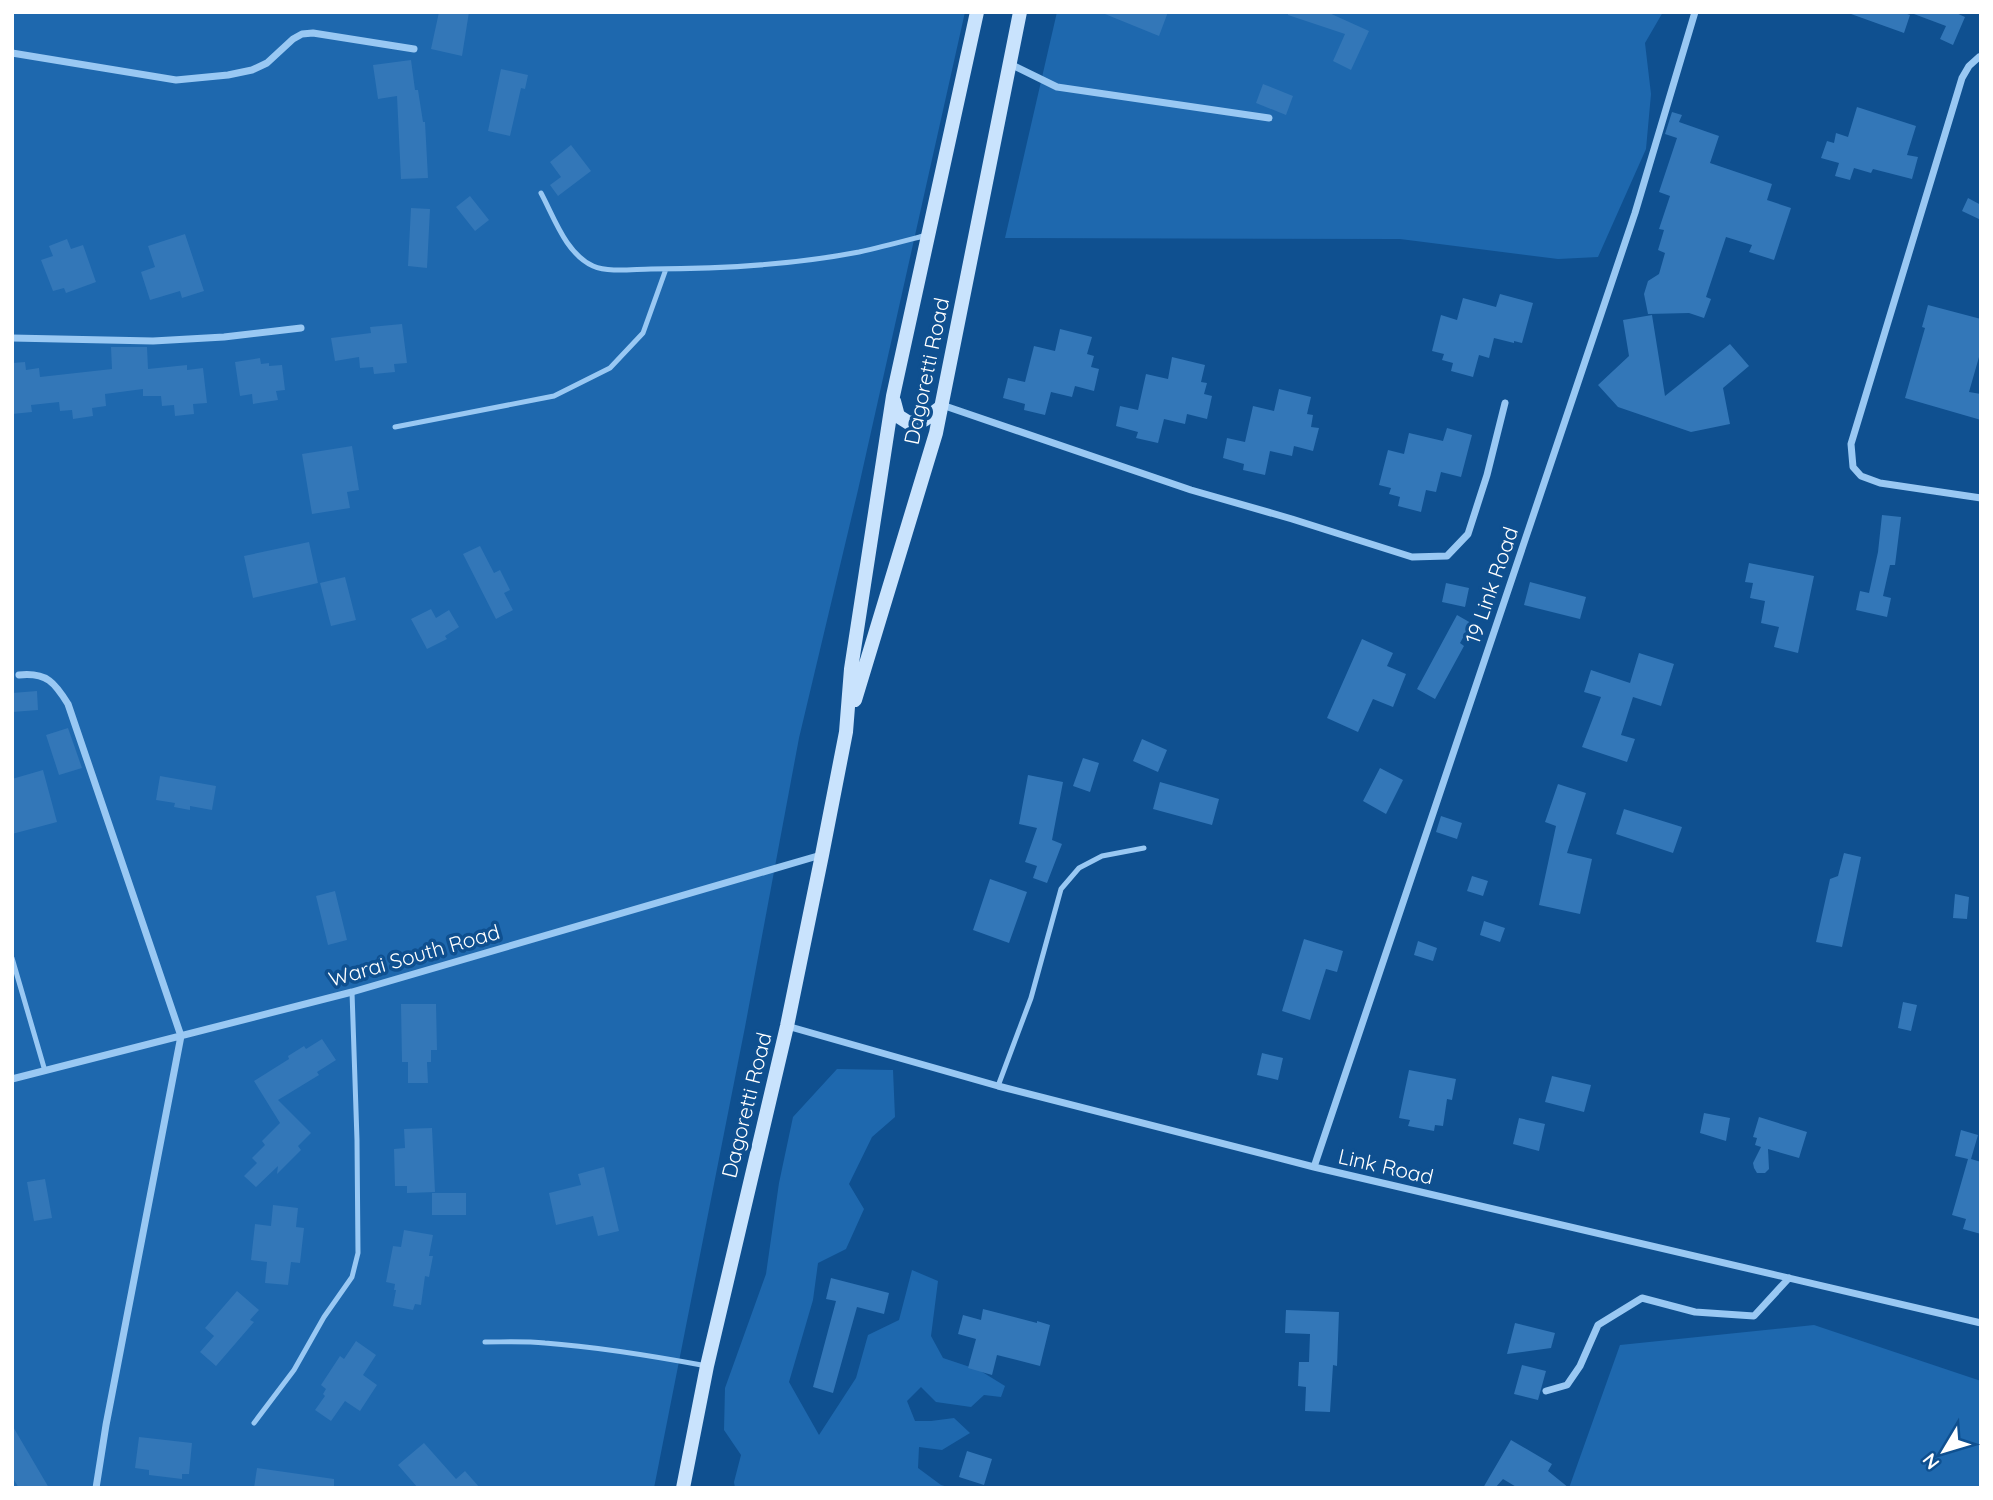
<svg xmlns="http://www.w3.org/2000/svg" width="1993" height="1500" viewBox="0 0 1993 1500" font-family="Quicksand,sans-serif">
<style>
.green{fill:#1e68ae}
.building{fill:#3377b8}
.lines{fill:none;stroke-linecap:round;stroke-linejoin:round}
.service{stroke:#99c8f3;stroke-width:5}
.minor{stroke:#99c8f3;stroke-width:7}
.secondary{stroke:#c9e3fd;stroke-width:14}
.labels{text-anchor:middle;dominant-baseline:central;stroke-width:7;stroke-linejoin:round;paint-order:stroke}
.street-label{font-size:21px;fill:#fff;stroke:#0f5090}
</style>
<rect width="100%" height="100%" fill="#0f5090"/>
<path class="green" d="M12,12h953l-107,478 -59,248 -54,289 -91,461h-642z
M1057,12h606l-18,31 6,51 -5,55 -48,108 -40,2 -158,-20 -395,-1z
M837,1069l56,1 2,47 -23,20 -23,47 15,25 -18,40 -28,14 -5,37 -24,82 30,53 37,-57 12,-43 31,-15 13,-50 26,11 -7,55 12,22 36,12 26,16 -4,11 -17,-2 -13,12 -35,-5 -15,-15 -14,14 8,20h16l23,-3 16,15 -28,17 -23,-3 -1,21 23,17 11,3h-217l-1,-6 7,-27 -17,-25 1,-42 41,-114 13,-91 14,-66z
M1814,1325l167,56v107h-412l51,-143z"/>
<path class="building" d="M439,12h30l-7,44 -31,-7z
M1100,12h68l-9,24z
M1288,12h39l42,19 -18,39 -18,-9 12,-27 -57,-19z
M1851,12h51l8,3 -6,18 -53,-19z
M1915,12h39l11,5 -12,28 -13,-6 6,-13 -32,-12z
M411,60l4,30h3l5,32h2l3,56 -27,1 -4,-83 -19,3 -5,-34z
M501,69l27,6 -3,14 -4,-1 -11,48 -22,-5z
M1263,84l30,12 -7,19 -30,-12z
M1857,107l59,19 -9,29 11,2 -6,22 -39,-10 -2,4 -17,-5 -4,12 -15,-4 4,-13 -18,-5 6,-17 7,2 2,-10 12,4z
M1672,112l10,3 -3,7 40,14 -9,27 62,21 -5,16 24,8 -17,52 -25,-8 3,-7 -26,-8 -20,60 5,2 -7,19 -15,-5 -41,1 -4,-20 4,-13 11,-7 6,-21 -7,-3 6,-20 -5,-1 11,-33 -11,-4 18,-54 -12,-4z
M571,145l20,26 -33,25 -8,-11 11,-8 -11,-15z
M470,196l19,24 -14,11 -19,-24z
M1968,198l13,7v15l-19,-9z
M411,208l19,1 -3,59 -19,-2z
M185,234l19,57 -22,7 -2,-7 -30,9 -9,-28 14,-5 -7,-21z
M67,239l4,10 12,-4 13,37 -30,11 -2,-5 -11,3 -12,-31 12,-4 -4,-10z
M1500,294l33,9 -11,40 -8,-2v2l-20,-5 -5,20 -10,-3 -6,22 -22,-6 2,-8 -11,-3 2,-6 -12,-3 9,-36 16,5 6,-22 33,9z
M1928,305l53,14v31l-12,42 12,2v26l-76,-22 20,-70 -3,-1z
M1652,315l13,81 65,-52 19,22 -26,22 7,36 -39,8 -73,-25 -20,-22 31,-29 -6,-36z
M402,324l5,39 -13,1 1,8 -21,2 -1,-7 -13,1 -1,-11 -24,4 -4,-23 40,-5 -1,-6z
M1060,329l32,8 -5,17 7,2 -3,11 8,2 -5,22 -19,-5 -3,11 -21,-5 -6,23 -21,-5 1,-6 -22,-6 5,-20 17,4 9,-36 21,5z
M111,347h36l1,22 39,-4v5l16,-2 4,35 -14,1 1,10 -19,2 -1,-11 -12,1 -1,-10h-18v-7l-38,5 1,12 -14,2 1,8 -20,3 -1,-9 -12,1 -1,-9 -28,3 1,7 -20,2v-51l13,-1 1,8 13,-2 1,9 72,-8z
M1172,357l33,8 -4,17 6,1 -3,11 8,2 -5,23 -20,-5 -2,10 -21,-5 -6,24 -22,-5 2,-6 -22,-6 4,-20 18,4 8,-36 22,5z
M260,358l1,6 8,-1v3l13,-1 3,25 -9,1 2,9 -25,4 -1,-10 -12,2 -5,-34z
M1279,389l32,8 -4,17 6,1 -2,12 8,1 -6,23 -19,-5 -2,10 -22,-5 -5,24 -22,-5 1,-6 -21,-6 4,-20 18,4 8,-36 21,5z
M1447,428l25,7 -11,42 -20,-5 -5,20 -10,-2 -5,22 -23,-6 2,-9 -11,-3 2,-6 -12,-3 9,-35 16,4 5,-21 34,8z
M352,446l7,44 -12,2 3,16 -38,6 -10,-60z
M1882,515l19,2 -6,48h-5l-7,31 8,2 -4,19 -31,-7 4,-19 9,2 9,-41z
M309,542l9,41 -65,15 -9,-42z
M480,546l14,27 6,-3 10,20 -6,3 9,17 -17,9 -33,-65z
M1749,563l65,13 -16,77 -24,-6 5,-20 -18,-4 4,-22 -15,-3 3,-15 -8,-1z
M345,577l11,43 -25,6 -11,-43z
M1530,582l56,15 -6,22 -56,-14z
M1446,583l23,5 -4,19 -23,-5z
M431,609l5,9 13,-8 10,17 -14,9 2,3 -20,10 -16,-30z
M1457,615l14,8 -11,20 4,3 -29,53 -18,-10z
M1362,639l31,14 -6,13 19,8 -13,33 -20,-8 -15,33 -31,-14z
M1639,653l35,11 -13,42 -28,-9 -12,38 14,4 -8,23 -45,-15 19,-50 -17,-5 7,-22 39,13z
M37,691l1,19 -26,2v-19z
M68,728l14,40 -23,7 -13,-40z
M1142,739l25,11 -9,22 -25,-11z
M1083,758l16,5 -9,29 -17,-6z
M1380,768l23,12 -17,34 -23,-13z
M43,770l14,52 -45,12v-55z
M1028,775l35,7 -11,58 10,4 -15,39 -14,-5 4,-12 -12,-4 12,-34 -18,-4z
M160,776l56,10 -4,24 -22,-4v4l-16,-3 1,-4 -19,-3z
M1160,782l59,17 -7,26 -59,-16z
M1558,784l28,9 -19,60 25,6 -12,55 -41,-9 17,-79 -11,-4z
M1624,809l58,18 -9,26 -57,-19z
M1441,816l21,7 -5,16 -21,-7z
M1844,853l17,4 -19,90 -26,-5 14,-63 8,-3z
M1472,876l16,5 -5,15 -16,-5z
M990,879l37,13 -18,51 -36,-13z
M335,891l12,49 -19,5 -12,-49z
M1955,894l14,3 -2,22 -14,-1z
M1484,921l21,7 -5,14 -20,-7z
M1304,939l39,12 -6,21 -11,-3 -16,51 -28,-9z
M1418,941l19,7 -4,13 -19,-6z
M1903,1002l14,3 -6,26 -13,-3z
M401,1004h35l1,46h-6v12h-4l1,21h-20v-21h-6z
M322,1039l14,21 -19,12 2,3 -41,25 33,33 -13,13 3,4 -24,24 1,-8 -22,21 -12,-11 13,-13 -5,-5 13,-13 -3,-4 18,-18 -26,-42 35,-22 -1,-3 16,-10 2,3z
M1262,1053l21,5 -5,22 -21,-5z
M1409,1070l47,9 -4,21 -5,-1 -4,27 -8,-1 -1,6 -26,-5 2,-6 -11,-2z
M1552,1076l39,9 -7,27 -39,-10z
M1704,1113l26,5 -4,23 -26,-8z
M1759,1117l48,15 -8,26 -31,-9 1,20 -4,4h-8l-3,-5 -1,-5 8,-16 -6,-2 2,-7 -4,-1z
M1519,1118l26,6 -6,27 -26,-7z
M432,1128l3,64 -28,1v-7h-12l-1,-37 11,-1 -1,-19z
M1961,1130l17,5 -7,24 10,3v72l-18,-5 3,-10 -14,-4 16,-56 -13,-3z
M604,1167l15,64 -21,5 -5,-20 -37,9 -7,-32 32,-8 -3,-11z
M45,1179l7,39 -18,3 -7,-39z
M432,1193h34v22h-34z
M273,1205l25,3 -2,19 8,1 -4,35 -9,-1 -3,23 -23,-2 2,-21 -16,-2 4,-36 16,2z
M404,1230l29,5 -4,21h4l-4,21 -4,-1 -4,29 -6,-1 -2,6 -20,-4 3,-16h-2l1,-6 -9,-2 7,-36 8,1z
M831,1278l58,15 -5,21 -27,-7 -24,86 -20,-6 23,-86 -10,-2z
M237,1291l22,19 -9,10 4,2 -38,44 -16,-14 14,-16 -9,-8z
M983,1309l54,14v-2l13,4 -10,41 -43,-11 -5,20 -24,-7 8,-29 -18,-5 5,-19 18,5z
M1286,1310l53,2 -2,54 -4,-1 -3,47 -25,-1 1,-24 -8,-1 1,-24h10l1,-28 -25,-1z
M1515,1323l40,10 -4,15 -44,6z
M356,1341l20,14 -13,20 14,10 -17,26 -15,-10 -14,20 -16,-11 10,-14 -2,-2 3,-5 -5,-4 19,-29 4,3z
M1522,1365l24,6 -8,29 -24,-6z
M12,1425l37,63h-30l-7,-11z
M139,1437l53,6 -3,31h-7v5l-33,-4v-5l-14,-2z
M1511,1440l41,24 -4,7 21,17h-51l-15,-9 -8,9h-12z
M424,1443l32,36 9,-8 15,17h-62l-20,-23z
M967,1451l25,8 -8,26 -25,-8z
M257,1468l77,11v9h-80z"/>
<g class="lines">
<path class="service" d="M541,193c13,24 25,61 52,73 16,7 41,3 58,3 69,0 140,-4 208,-17 23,-5 45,-11 68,-17
M395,427l159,-31 56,-28 33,-35 23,-64
M12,958l33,113
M998,1086l33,-88 30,-109 18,-21 23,-12 42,-8
M485,1342c20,0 40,-1 60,1 54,4 108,13 162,23
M254,1423l40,-53 30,-53 28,-40 6,-24 -1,-113 -5,-148"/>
<path class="minor" d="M12,53l164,27 52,-5 24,-5 15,-7 26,-24 9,-5 11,-1 101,16
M1979,57l-10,9 -7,12 -111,366 2,23 8,9 19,7 101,15
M1010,64l47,23 212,31
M12,338l141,3 71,-4 77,-9
M942,405l249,85 101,29 120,38 35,-1 21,-22 19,-59 18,-72
M19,675c28,-3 36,8 49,29l113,332 -75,389 -10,63
M787,1026l211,60 316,81 667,156
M12,1079l340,-87 469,-137
M1314,1167l321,-954 60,-201
M1546,1391l21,-6 13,-19 18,-41 44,-27 53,14 59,4 35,-38"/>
<path class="secondary" d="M894,401l4,15 11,7 15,-3 17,-13
M855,700l81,-267 84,-421
M683,1488l24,-122 80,-340 35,-171 24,-123 5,-63 42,-273 84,-384"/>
</g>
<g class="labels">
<g class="street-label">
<text transform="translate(926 371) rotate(-78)">Dagoretti Road</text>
<text transform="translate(1491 585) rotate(-71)">19 Link Road</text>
<text transform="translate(414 955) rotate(-16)">Warai South Road</text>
<text transform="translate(746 1105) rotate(-76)">Dagoretti Road</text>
<text transform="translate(1386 1166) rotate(13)">Link Road</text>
</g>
</g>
<rect width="1993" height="1500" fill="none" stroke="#ffffff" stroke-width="28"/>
<g transform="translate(1944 1451) rotate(232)" stroke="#0f5090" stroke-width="5" paint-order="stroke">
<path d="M0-5L12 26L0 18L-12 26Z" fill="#ffffff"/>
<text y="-10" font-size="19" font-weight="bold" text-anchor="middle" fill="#ffffff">N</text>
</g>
</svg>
